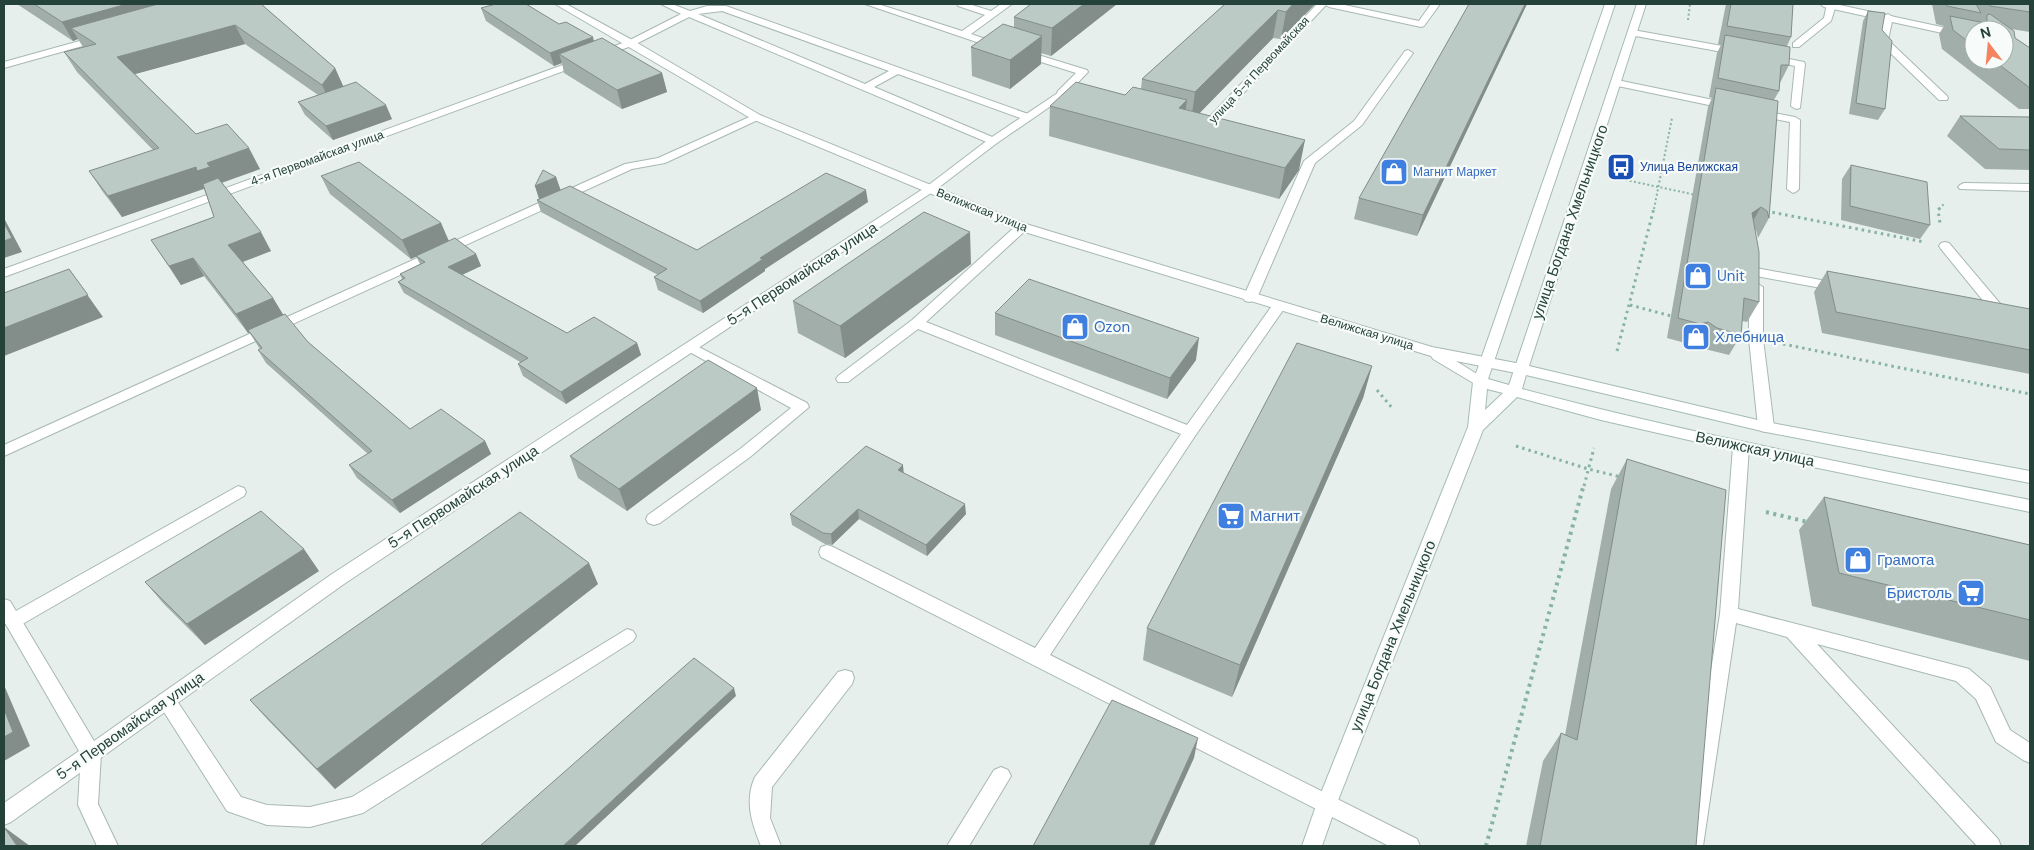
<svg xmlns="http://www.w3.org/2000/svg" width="2034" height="850" viewBox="0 0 2034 850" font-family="'DM Sans',sans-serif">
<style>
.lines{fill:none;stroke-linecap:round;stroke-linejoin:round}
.service-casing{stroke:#a8b8b2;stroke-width:2}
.minor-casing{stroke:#a8b8b2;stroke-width:2}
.tertiary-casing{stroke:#a8b8b2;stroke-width:2}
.secondary-casing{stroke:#a4bbb3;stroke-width:2}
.path-far2{stroke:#86b3a5;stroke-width:2;stroke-dasharray:2 2.5;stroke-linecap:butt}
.path-far1{stroke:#86b3a5;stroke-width:3;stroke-dasharray:2.5 4;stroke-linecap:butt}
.path{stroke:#86b3a5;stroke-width:4;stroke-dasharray:3 4.5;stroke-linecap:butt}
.service{fill:#fff;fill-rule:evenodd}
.minor{fill:#fff;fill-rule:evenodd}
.tertiary{fill:#fff;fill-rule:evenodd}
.secondary{fill:#fff;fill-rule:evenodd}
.wall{fill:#a1aea9;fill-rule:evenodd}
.shaded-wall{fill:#838d89}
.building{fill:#bbcac4;stroke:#838d89}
.labels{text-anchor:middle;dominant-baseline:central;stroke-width:4.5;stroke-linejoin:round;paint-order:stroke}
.far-street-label{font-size:12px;fill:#24423a;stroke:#f7fbf9}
.far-transit-label{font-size:12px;fill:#164399;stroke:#f7fbf9;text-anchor:start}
.far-shop-label{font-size:12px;fill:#366cbe;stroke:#f7fbf9;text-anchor:start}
.street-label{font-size:15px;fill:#24423a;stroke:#f7fbf9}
.shop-label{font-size:15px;fill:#366cbe;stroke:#f7fbf9;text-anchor:start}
</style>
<rect width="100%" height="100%" fill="#e6efeb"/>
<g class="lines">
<defs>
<path id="service" d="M661,4h11l18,7 17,-5h19l305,109 1,2 -5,3 -4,-1 -125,-45 -24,13 123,52 2,2 -2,2h-8l-300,-126 -55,28h-6v-4l53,-27zM722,11l167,60 -24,13 -167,-70z
M865,4h13l84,27 23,-16 -27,-9 -1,-2h12l22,7 10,-7h11l-41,30 32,11v4l-3,1z
M1324,4h16l79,17 12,-17h9l-16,22 -3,1 -92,-20z
M1827,4l9,1 -5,16 -32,26h-6v-4l31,-25z
M1888,14l5,3 -5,23 59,56 1,2 -1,2h-8l-61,-59 5,-24z
M1633,30l106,19 5,3 -5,3 -109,-20 -2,-2z
M1022,50l65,20 1,2 -22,23h-8l-1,-2 1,-2 18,-18 -57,-18 -2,-2z
M1408,50l5,3 -51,72 -47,38 -58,135 -7,4 -5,-1 -2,-3 61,-137 50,-40 51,-70z
M1769,55l35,7 1,2 -5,44 -4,1 -5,-3 4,-40 -29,-6 -2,-2z
M1617,80l111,23 5,3 -5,3 -115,-24 -1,-2z
M1758,110l37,7 5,3 -1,69 -2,2 -4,2 -6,-4 3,-67 -36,-7 -1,-2z
M756,114l4,1 1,2 -1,2 -95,44 -33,6 -628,287v-11l621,-281 33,-6z
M1964,183l66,1v7l-70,-2 -2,-2 2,-2z
M1022,223l4,1 2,3 -2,3 -100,92 261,103 87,-122h10l2,3 -91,130 -145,219 367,184 3,7h-31l-568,-289 -2,-5 2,-5 6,-2 6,2 202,101 146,-214 -263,-105 -70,53h-10l-2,-3 2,-3 74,-56 106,-96z
M1945,242l4,1 59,70 2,3 -2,3h-10l-57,-70 -2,-3 2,-3z
M1756,268l81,15 7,4 -7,4 -86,-16 -1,-3 1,-3z
M1756,283l7,4v52l11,88 -3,4 -5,1 -5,-1 -3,-4 -9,-88v-52z
M691,343l116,60 2,4 -59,50 -90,66 -6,2 -6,-2 -2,-4 2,-4 92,-66 51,-41 -105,-58 -2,-3 2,-3z
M1741,442l5,1 3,4 -11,162 224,58 7,2 21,18 20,43 20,13v20l-7,-3 -27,-18 -20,-43 -20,-18 -139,-37 181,195 3,7h-24l-190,-209 -51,-14 -33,223h-20l37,-232 13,-167 3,-4z
M238,486l6,2 2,4 -2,4 -225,130 -6,2 -6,-2 -3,-5 3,-5z
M627,629l6,2 3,5 -3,5 -270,172 -53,14 -43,-2 -40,-14 -70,-110 2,-6 7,-2 7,2 68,102 26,8 43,2 42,-10z
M845,670l7,2 2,6 -2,6 -80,103 -2,31 11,28h-20c-9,-22 -17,-45 -6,-69l83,-105z
M91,745l7,3 3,6 -3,50 20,42h-21l-19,-41 3,-51 3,-6z
M1001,767l7,3 3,6 -42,70h-22l47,-76z"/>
<path id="minor" d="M1317,4h10l-120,128h-11l-1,-2 1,-2 4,-1z
M1820,4h15l139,30v6l-150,-33z
M101,35l3,1v4l-100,28v-6z
M631,40l5,3 -2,2 -630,232v-8z
M1062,90l26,7 1,2 -5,3 -20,-5 -67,46 -63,48 -590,393 -333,238 -7,3v-22l75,-52 -75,-130v-22l6,2 84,140 238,-167 594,-387 63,-48z"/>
<path id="tertiary" d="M555,4h11l68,37 126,74 266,109 406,123 89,17 5,2 2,3 -2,3 -5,2 -65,-13 29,18 2,3 -2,3 -5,2 -47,-28 -2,-3 -413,-126 -266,-111z"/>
<path id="secondary" d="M1605,4h10l-127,375 21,6 128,-381h9l-117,362 237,56 264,49v12l-264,-51 -240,-57 -4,14c168,45 338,77 508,111v12l-289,-60 -140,-32 -84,-23 -34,33 -146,373 -15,43h-20l15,-43 151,-376 5,-45zM1487,389l16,4 -18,17z"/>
</defs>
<use href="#service" class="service-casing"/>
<use href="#minor" class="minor-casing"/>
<use href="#tertiary" class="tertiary-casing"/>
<use href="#secondary" class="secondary-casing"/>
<path class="path-far2" d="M1688,20l2,-16
M1612,177l84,18
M1654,209l18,-91
M1939,209l6,-6"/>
<path class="path-far1" d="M1940,208l-2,2 2,13
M1766,211l158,31
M1630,305l45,12
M1783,344l247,50
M1617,351l37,-143
M1377,390l16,19
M1516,446l72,23 33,8
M1584,486l10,-38"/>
<path class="path" d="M1766,512l42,10
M1486,846l98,-362"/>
<use href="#service" class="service"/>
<use href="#minor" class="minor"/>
<use href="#tertiary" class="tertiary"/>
<use href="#secondary" class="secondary"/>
</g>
<path class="wall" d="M17,4h244l74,64 8,18 49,33 -59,21 -28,-25 -7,-13 20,-7 -73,-51 -110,30 61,60 64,35 -38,14 49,68 -28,11 30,36 10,17 25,27 102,87 75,12 6,13 -91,59 -43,-35 -8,-13 19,-11 -102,-91 -8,-13 2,-1 -11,-17 -1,1 -44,-57 -23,9 -30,-45 63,-23 -10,-28 -82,28 -19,-25 -14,-21 64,-21 -76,-78 -13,-20 19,-5 -5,-8 -5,2z
M1031,4h86l-66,52 -10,-3v11l-31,25 -38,-13 -1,-29 43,-19v-11z
M1225,4h90l-34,35 -8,-1 -74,75 100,57 -20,29 -230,-63 1,-30 75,-11 16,-6 1,-10z
M1469,4h58l-110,232 -63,-17 5,-21z
M1726,4h67l-2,33 -4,9 2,19 -9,18 -1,8 -5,9 -5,118 -11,20 -2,-8h-1l4,72 -12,20 -5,-1 -1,14 -12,20 -24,-6 -8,-7 -8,2 -22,-6 41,-231 4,-9 -3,-1 8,-44 4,-8 -3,-1z
M1932,4h98v28l-19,-3 4,9 15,10v61h-11l-77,-60 -3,-15 5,-8 -8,-2zM1974,30l30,30h-30z
M481,8l78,16 103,49 5,19 -45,17 -58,-36 -2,-10 -8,3 -68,-45z
M1868,11l14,19 3,79 -7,11 -29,-6 14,-93z
M1960,116l70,1v53l-45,-1 -38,-33z
M1851,165l79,60 -10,14 -79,-19 1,-41z
M321,176l120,47 8,18 27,13 5,12 -19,9 105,58 70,10 4,12 -75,49 -43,-28 -5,-12 2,-2 -116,-69 -6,-11 4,-3 -2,-5 20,-10 -4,-8 -5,3 -81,-65z
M556,177l4,13 137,60 171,-48 -103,67v2l-62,42 -45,-23 -4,-13 4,-2 -117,-63 -4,-12 2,-1 -4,-13z
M971,264l-126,94 -47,-25 -5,-32z
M1827,271l203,79v24l-208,-41 -8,-41z
M995,313l201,47 -29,39 -172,-64z
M1372,366l-9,32 -131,299 -89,-37 4,-32z
M761,410l-134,101 -49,-33 -8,-22z
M1627,459l69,387h-170l17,-85 18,-28 4,2 46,-246z
M904,473l62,41 -39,42 -68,-37 -27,26 -7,-1 -33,-19 -2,-11z
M1824,497l206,48v116l-218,-55 -13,-76z
M319,571l-114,74 -42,-42 -18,-21z
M598,584l-263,205 -67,-69 -18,-20z"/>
<path class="shaded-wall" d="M127,4h78l-134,24 7,11 -5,2 -11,-19z
M1084,4h33l-66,52 1,-28z
M1293,4h22l-34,35 5,-27z
M1525,4h2l-110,232 6,-21z
M1278,10l-5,28 -82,84 4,-30z
M235,25l10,19 -117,32 -11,-19z
M1042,36l-1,28 -31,25v-29z
M593,37l3,14 -37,3 3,9 -8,3 -4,-13z
M335,68l9,20 -13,16 -9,-19z
M662,73l5,19 -45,17 -5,-19z
M1187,100l-4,30 -4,-22z
M386,105l6,14 -59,21 -7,-14z
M1305,140l-6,30 -20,29 6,-31z
M249,148l11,21 -138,48 -14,-21z
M556,177l5,14 -21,10 -5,-15z
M866,190l2,12 -103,67v2l-62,42 -3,-12 60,-43z
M1761,207l-11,19 2,-13z
M4,218l18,34 -18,6z
M441,223l8,19 -38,17 -9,-19z
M261,232l10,19 -32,12 -11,-18z
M970,232l1,32 -126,94 -5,-32z
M476,254l5,12 -28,13 -5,-12z
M193,258l11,18 -23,9 -12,-19z
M69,269l34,48 -99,39v-28z
M273,298l11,18 -36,17 -12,-19z
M1708,322l-11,20 -8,2 11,-20z
M1199,338l-3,22 -29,39 3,-21z
M637,343l4,12 -75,49 -5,-12z
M1372,366l-9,32 -131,299 8,-32z
M757,388l4,22 -134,101 -8,-22z
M485,441l6,13 -91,59 -8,-13z
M903,465l1,11 -6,-6z
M965,504l1,10 -39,42 -1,-11z
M858,509l1,10 -27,26 -1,-11z
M304,549l15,22 -114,74 -18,-21z
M589,563l9,21 -263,205 -18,-20z
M4,685l26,61 -26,15z
M734,688l2,8 -161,150h-12z
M1198,738l-4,20 -40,88h-5z
M4,827l26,19h-13z"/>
<path class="building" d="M34,4h93l-65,18z
M158,4h103l74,64 -13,17 -87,-60 -118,32 79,77 31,-10 22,24 -42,15 3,4 -13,4 -1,-4 -88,29 -19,-25 70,-23 -95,-96 32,-8 -25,-16z
M496,4h30l33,20 7,-2 27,15 -43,16 -69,-45z
M1031,4h53l-32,24 -38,-11z
M1225,4h68l-7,8 -8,-2 -83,82 -53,-13z
M1469,4h56l-102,211 -64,-17z
M1731,4h62l-2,33 -64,-11z
M1946,4h30l5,9 -34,-7z
M1989,4h41v8l-40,-6z
M1868,11l17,2 -3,17 10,11 -7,68 -29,-6z
M1990,14l24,17 1,7 15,10v40l-37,-28h11v-30h-30v16l-21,-16 -3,-14 35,7 2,-1v-7z
M1003,24l39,12 -32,24 -39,-13z
M1725,35l65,12 -1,18h-8l-2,26 -61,-13z
M602,38l60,35 -45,17 -58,-36z
M356,82l30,23 -60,21 -28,-24z
M1076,82l49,13 8,-8 54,13 -8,8 126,32 -20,28 -235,-62z
M1716,88l62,13 -9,117 -2,-7 -6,-4 -9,6 7,39v50l-15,-4 -3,37 -24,-7 -9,-6 -8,2 -22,-6z
M1960,116l70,1v33l-31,-1z
M359,162l82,61 -39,17 -81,-64z
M1851,165l76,17 3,43 -80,-19z
M543,170l13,7 -21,9z
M826,173l40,17 -106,68 3,1 -63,42 -46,-24 13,-8 -130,-69 33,-14 127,64z
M218,178l43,54 -33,13 45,53 -37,16 -43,-56 -24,8 -18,-26 63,-23 -11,-33z
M924,212l46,20 -130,94 -47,-25z
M4,223l8,15 -8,3z
M455,238l21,16 -28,13 119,66 27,-16 43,26 -76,49 -43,-28 10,-6 -130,-76 7,-4 -5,-4 25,-12 -9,-6z
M69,269l19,26 -84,33v-35z
M1827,271l203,38v41l-194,-38z
M1029,279l170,59 -29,40 -175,-65z
M285,314l23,28 102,87 31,-20 44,32 -93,59 -43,-35 23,-14 -114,-101 4,-2 -14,-18z
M1297,343l75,23 -132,299 -93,-37z
M708,360l49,28 -138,101 -49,-33z
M866,446l37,19 -5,5 67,34 -39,41 -68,-36 -27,25 -8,-1 -33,-19z
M1627,459l99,31 -30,356h-156l21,-113 16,7z
M1824,497l206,48v75l-191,-47z
M261,511l43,38 -117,75 -42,-42z
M520,512l69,51 -272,206 -67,-69z
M694,658l40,30 -171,158h-83z
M1112,700l86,38 -49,108h-116z
M4,709l9,23 -9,5z
M4,827l13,19h-13z"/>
<defs>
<symbol id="bus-square" viewBox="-11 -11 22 22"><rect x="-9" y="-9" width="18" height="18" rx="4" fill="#1a4fb4" stroke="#f7fbf9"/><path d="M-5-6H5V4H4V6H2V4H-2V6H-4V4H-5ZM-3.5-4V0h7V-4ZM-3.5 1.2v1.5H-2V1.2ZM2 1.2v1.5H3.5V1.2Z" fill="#fff"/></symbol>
<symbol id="shop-square" viewBox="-11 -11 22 22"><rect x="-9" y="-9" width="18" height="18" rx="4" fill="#3f7fe0" stroke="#f7fbf9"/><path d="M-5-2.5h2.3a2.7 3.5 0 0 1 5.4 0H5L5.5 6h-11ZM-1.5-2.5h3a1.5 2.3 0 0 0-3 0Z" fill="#fff"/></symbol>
<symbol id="supermarket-square" viewBox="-11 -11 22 22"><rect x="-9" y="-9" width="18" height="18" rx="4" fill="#3f7fe0" stroke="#f7fbf9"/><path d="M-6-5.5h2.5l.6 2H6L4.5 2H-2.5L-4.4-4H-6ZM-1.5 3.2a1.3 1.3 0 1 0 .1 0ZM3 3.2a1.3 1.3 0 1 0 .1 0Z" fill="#fff"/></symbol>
</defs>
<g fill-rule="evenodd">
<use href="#bus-square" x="1605" y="151" width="32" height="32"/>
<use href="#shop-square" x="1378" y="156" width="32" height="32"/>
<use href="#shop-square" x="1682" y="260" width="32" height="32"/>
<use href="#shop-square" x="1059" y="311" width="32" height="32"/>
<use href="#shop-square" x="1680" y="321" width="32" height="32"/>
<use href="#supermarket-square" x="1215" y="500" width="32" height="32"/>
<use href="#shop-square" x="1842" y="544" width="32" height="32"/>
<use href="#supermarket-square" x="1955" y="577" width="32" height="32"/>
</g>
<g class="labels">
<g class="far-street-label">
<text transform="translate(1259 70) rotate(-47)">улица 5-я Первомайская</text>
<text transform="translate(317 158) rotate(-20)">4-я Первомайская улица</text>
<text transform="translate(982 210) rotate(22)">Велижская улица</text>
<text transform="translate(1367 332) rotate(17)">Велижская улица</text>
</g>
<g class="far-transit-label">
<text x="1640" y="167">Улица Велижская</text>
</g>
<g class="far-shop-label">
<text x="1413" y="172">Магнит Маркет</text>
</g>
<g class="street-label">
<text transform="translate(1570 222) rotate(-71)">улица Богдана Хмельницкого</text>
<text transform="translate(802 274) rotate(-33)">5-я Первомайская улица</text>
<text transform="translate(1755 449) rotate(12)">Велижская улица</text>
<text transform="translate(463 497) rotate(-33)">5-я Первомайская улица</text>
<text transform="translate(1393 636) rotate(-68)">улица Богдана Хмельницкого</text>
<text transform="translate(130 726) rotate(-35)">5-я Первомайская улица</text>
</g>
<g class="shop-label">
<text x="1717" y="276">Unit</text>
<text x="1094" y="327">Ozon</text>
<text x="1715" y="337">Хлебница</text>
<text x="1250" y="516">Магнит</text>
<text x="1877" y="560">Грамота</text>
<text x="1952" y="593" text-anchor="end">Бристоль</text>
</g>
</g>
<rect width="2034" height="850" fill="none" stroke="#24423a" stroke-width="10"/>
<g transform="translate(1989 45) rotate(344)"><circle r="24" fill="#f7fbf9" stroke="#a3b1ad"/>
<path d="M0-4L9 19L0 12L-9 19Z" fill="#f4845f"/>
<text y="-8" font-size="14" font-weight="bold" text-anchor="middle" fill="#24423a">N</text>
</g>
</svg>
